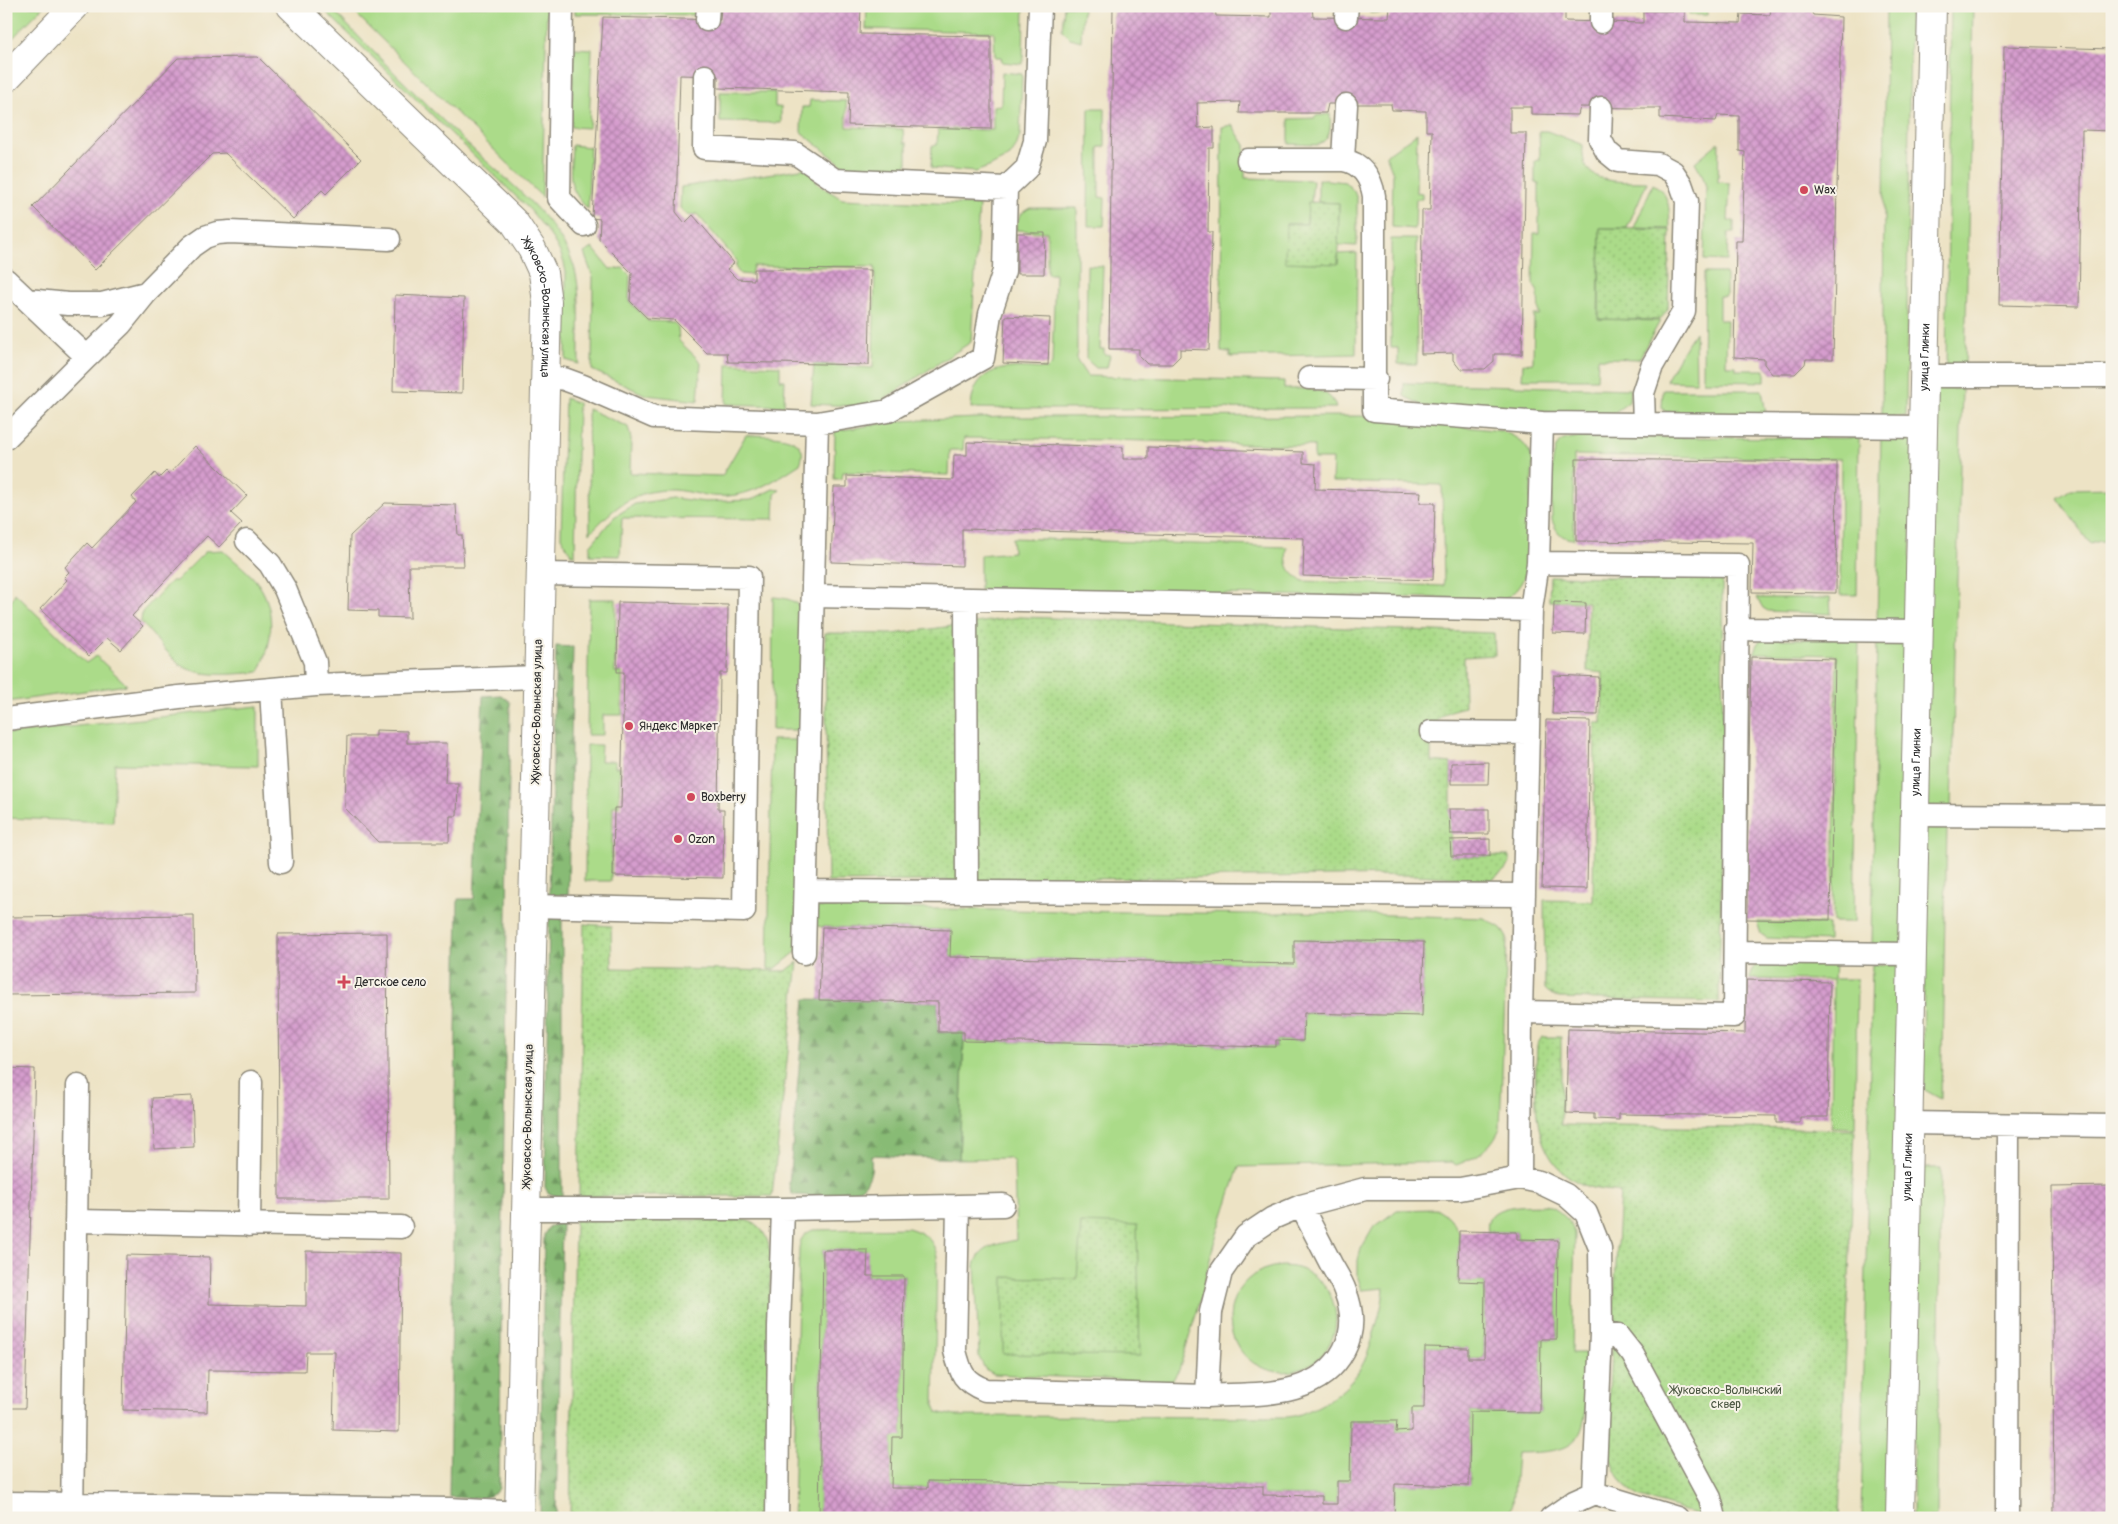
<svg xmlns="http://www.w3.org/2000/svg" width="2118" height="1524" viewBox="0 0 2118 1524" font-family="Pangolin,sans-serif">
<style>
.green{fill:#abdb89;stroke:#6b835a}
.forest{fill:url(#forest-firs);stroke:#5a7350}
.park{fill:url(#park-dots);stroke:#6b835a}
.building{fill:url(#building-cross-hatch)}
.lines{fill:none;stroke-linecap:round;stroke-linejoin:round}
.lane-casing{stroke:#8c8778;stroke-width:25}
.street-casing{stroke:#8c8778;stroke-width:30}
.secondary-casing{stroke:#8c8778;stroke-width:30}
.lane{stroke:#fff;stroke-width:22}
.street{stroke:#fff;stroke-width:28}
.secondary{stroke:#fff;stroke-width:28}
.poi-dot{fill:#d1495b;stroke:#f7f3e8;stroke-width:2}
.labels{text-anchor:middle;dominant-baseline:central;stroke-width:4;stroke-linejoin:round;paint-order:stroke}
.poi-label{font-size:12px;fill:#2b2b2b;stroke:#f7f3e8;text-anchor:start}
.street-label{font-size:12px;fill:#2b2b2b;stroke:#f7f3e8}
.park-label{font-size:12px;fill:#4b5742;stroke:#f7f3e8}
</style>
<defs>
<pattern id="forest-firs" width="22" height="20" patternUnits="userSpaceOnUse" patternTransform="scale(1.25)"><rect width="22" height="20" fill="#88bb75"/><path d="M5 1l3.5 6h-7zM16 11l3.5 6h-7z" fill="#6f9860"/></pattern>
<pattern id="park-dots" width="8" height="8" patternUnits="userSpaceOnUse" patternTransform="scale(1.25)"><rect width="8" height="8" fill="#abdb89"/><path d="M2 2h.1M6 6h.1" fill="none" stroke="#93bc76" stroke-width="1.8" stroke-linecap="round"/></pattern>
<pattern id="building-cross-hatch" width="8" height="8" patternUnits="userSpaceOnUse" patternTransform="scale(1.25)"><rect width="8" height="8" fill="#d69dce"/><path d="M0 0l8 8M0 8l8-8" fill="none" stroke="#ae80a7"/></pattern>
</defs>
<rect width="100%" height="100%" fill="#f7f3e8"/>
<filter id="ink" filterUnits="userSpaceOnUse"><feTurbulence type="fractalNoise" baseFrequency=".02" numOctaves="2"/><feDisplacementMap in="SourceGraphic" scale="10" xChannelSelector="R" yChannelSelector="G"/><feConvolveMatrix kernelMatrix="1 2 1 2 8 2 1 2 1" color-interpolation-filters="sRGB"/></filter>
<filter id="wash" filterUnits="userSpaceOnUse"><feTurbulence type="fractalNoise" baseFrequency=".0096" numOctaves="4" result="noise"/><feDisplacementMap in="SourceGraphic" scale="20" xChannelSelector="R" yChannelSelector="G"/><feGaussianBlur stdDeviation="1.12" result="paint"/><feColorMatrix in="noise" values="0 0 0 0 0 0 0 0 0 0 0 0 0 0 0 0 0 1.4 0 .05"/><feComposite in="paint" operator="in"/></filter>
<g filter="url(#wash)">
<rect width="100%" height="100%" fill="#ede3c5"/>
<path class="green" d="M6,6h38l-38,39z
M320,6h9c44,46 89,91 135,135 37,35 89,72 108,120 11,26 6,74 7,103l-13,-4v-88c-4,-25 -20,-42 -35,-61z
M348,6h199l-5,191z
M575,6h122v9l-122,-1z
M867,6h157l-1,58 -21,-2 -1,-5h-6l-1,-25 -128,-3z
M1064,6h19l-2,35 -11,-3 -8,-8z
M1226,6h40v3h-40z
M1370,6h17l-1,6 -16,1z
M1624,6h15v9l-15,-1z
M1683,6h52l-28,1v8h-18v-8z
M1886,6h24l-4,410 -24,1z
M1951,6h22l-8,362 -19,-1z
M574,48l18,1 -3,79 -18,-1z
M1002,72l20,2 -2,61 -4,12 -6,9 -21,11 -14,5 -44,-4 1,-22 5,-1 1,-16 55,1v-24l8,-1z
M720,92h55v15h6v16l-61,-1z
M810,100l36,1 1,26 56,2 1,14h3v25l-62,-1 -44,-35 1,-25h7z
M1089,108h16v39h-6v50l6,1 -1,28h-16z
M1330,114c1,13 1,25 -12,31l-29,-1v-25l26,-1v-2z
M1232,125l13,20v33l68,2 -2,23h-3l-1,21h-21l52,39v-9l19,-1 -1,101 -126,3v-5h-9l1,-225z
M1539,131h8l36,14c-4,42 36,36 64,37l-20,46h-27l-2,91 62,2 -21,38 -41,-1 -1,21h-75l1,-15 10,-1 1,-48h5l-1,-23 -5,-8 1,-51h5v-50l-4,-1v-21l5,-1z
M1417,133l-1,59 6,1v6h-6l-1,30 -23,-2 1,-54 -7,-18z
M1719,142l-1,40 12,1 -2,38h6v12h-6l-1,28 -23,-1 2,-73 -4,-13 -7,-12z
M572,145l18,2 -2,62c-23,-23 -17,-34 -16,-64z
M807,168l12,17 23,14 137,6 -8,137 -99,65 -61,-3 3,-40 59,4 2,-101 -122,-1 -2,9 -11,-1 -5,-7 2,-6 -40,-47 -9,2 -8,-8 1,-21z
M1318,179l27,3 9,9 3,8v47l-19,-1 1,-42 -21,-1z
M1653,184c18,10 16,27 17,45l-36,-1z
M1030,208h47v153l10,15 197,5v8c19,0 46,-4 52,19l-284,1 -81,-1c2,-47 43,-41 76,-39l5,-5 3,-90h-8v-42l-31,-2c0,-11 4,-17 14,-22z
M1391,239h25l1,125h-19v-16h-7z
M593,248l17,21 13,-1 7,7 -1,26 19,20 25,1 5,5 1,14 22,21 -3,39 -52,-6 -54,-25 1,-93 -9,-24z
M1087,265l16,1 -3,83h4v5l6,1 -3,13h-11l-10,-9z
M1704,273h22v23h-7v24h8l-1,46h10v4h29v12l-62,-1z
M1695,332l1,50 -30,-1 14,-26z
M727,364l53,2v14h5l-1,26 -58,-2z
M1404,383l226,6 -1,13 -18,13 -186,-8 -21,-11z
M1934,388l28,1 -11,420 -27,-1z
M1663,390h99l4,24 -101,-2 -3,-5z
M565,398l13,5 -3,153 -4,-2 -10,-17z
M588,409l40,18 3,12 -1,34 92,3 24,-41c17,1 68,-3 54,29 -23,15 -45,30 -73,32 -18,2 -37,-5 -54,-6 -39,-1 -58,17 -83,43z
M1368,416l134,15c17,7 26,13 31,31l-7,110c-4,12 -10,20 -21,27l-525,-9v-35l33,-3 -1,-14 275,9c-2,18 1,25 16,34l141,5 -2,-101 -110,-3 1,-23h-19v-13l-201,-6 -149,-2 -1,12h-13l-1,25 -106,-3 -1,7h-8l1,-48 63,-10 107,-4z
M1881,435l32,1 -4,188h-32z
M1579,437l280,1 -2,157h-17l1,-136 -267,-4v84c-13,0 -18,-8 -22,-19 0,-16 -4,-68 8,-78 6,-4 13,-4 19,-5z
M2112,488v53h-12l-10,3 -32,-46 13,-9z
M773,489l7,1 -5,4 -1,25 -152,-1 -2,38 -30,-1v-9l24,-29 21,-13 38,-6 32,4 46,-2z
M223,550c11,11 27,22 36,35 18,27 13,60 0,87 -22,2 -62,7 -81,-9 -13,-12 -25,-28 -37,-41l1,-10 29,-31h5l30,-30z
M15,593l71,70 10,-7 31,29 -121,17v-89z
M773,597c13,1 22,2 30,14l-1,119h-30z
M1757,598h73l1,16 -63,-3 -5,-3z
M589,599h27l-1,73 7,1v42h-19v20h-16z
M1763,639h96l-5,283h-21l4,-267 -83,-2 3,-9z
M1877,640h29l-4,305h-30z
M258,706v60l-143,-2 -2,58 -107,-4v-84z
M772,740h30l-5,211 -22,18h-7z
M586,745h15l-1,16h15v6h5l-1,39h-6l-2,75h-26z
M1925,826l22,1 -6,271 -18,-10z
M812,907l444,7 44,-2 184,6 17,10 6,10 -7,190c-9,21 -24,30 -44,37l-4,-3 -213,5 -25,76 -15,62 -20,65 -7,11 -6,1 -172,-8 -9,-5 -6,-12 -4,-92c5,-19 24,-21 41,-25l-2,-78 -5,-4 -50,1 5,-118 312,6v-7l27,1 1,-28 118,3 2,-74 -130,-2v24l-344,-7 1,-27 -129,-3 -8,-2z
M1757,922l71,2v17l-61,-3 -6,-4z
M1766,960l69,2 -1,17h23l-2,149 -24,-1 2,-147 -83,-1c0,-12 6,-14 16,-19z
M1872,964l30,1 -11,553h-30z
M1916,1168h25l-4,350h-25z
M1545,1205c15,4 24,14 30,28l-3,120h12c9,8 5,22 4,33 -4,60 -10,66 -71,67l-4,51 -8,14h-111l1,-34 74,1 1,-73 70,1 1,-74h16l1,-99 -41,-1v-7h-29c-6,-30 39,-26 57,-27z
M1436,1209l14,9 9,13 -1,50 27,1 -1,76h-16v-10l-43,-1 -1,61h-12v23l-16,1v-11h-45l-1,60h-13v23h-15v-8l-59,-1 -1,-9 -333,-5 -1,7h-37l1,-51 10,-1 2,-160h-37v-26h-44l-4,268h-26l6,-269c1,-10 4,-15 14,-19l95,-2c17,5 25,11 29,28l-3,149 3,7 18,4 329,1c13,0 21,-5 33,-10 36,-19 48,-39 58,-77 4,-14 8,-27 9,-42l-22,2 -4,-12v-18l3,-11 12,-21 24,-18z
M1230 1319a53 53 0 1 1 106 0a53 53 0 1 1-106 0Z"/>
<path class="forest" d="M556,646l17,1 -5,248h-19z
M501,695l9,7 -11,786c-8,15 -35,9 -50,9l9,-598h16l9,-203z
M549,917h13v281l-14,-5 -3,-6z
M805,999l133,3v30h26l-5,127 -88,-4c0,5 1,11 0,16 -6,33 -52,25 -76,24l-4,-2 -2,-9z
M562,1221l-6,297h-16l4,-283 4,-7z"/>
<path class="park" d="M1308,202l31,1 -1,61 -53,-2 1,-38h21z
M1600,228l70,2 -2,79 -8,11 -61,-1z
M1550,576l172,3 1,211 -4,212 -160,-4 -10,-5 -4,-4 -1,-89 49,1 2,-178h7l1,-50 -16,-2 1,-69 -39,-1z
M1020,617l474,16 1,22 -31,2 1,50c-34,6 -34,24 -34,54l20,2v93h59v6l-5,8 -14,10 -74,-5 -589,7 -3,-249 68,1z
M584,924l27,2 1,42 174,3 12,-9 -26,234h-193z
M1542,1037h19v88l294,5 -16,388h-131l-71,-22 -10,-8 -13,-19 -8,-25 14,-252c-11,-2 -24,-2 -34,-6 -59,-24 -51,-90 -49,-141z
M575,1220h169c19,3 25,20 27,37l-6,261h-195z
M1081,1223l56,2 3,131 -137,-2 1,-77 73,2z"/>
<g id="blocks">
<path class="building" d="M721,6h140l-1,28 131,2v93l-143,-4 1,-33 -131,-4v-12l-38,-1 -4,137 9,11 8,-8 41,48 -7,6 10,10 17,1v-11l117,1 -2,95 -141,-3 -1,-9h-20l-33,-33 -27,-2 -17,-17 2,-28 -33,-33 1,-21 -8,-1 11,-201 117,3z
M1113,6l102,1 1,9 55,1v-11h41l1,11 76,1 1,-12 135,3v-3h40v15l78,2v-12h42v11l55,1 1,-9 29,1 1,-7 2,-2h36l4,9 28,2 -8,342h-27l-1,5 -10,10h-23l-8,-10v-5l-30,-2 2,-116h6l3,-89 -6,-1v-35l-21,-1 -2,6 -56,-3v-10h-27l-53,-1 -2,8 -47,-1v-7h-21v26h16l-4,221h-28v7l-9,8h-25l-7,-9v-7l-32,1 1,-144h8l2,-79h-6v-20l-34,-1 -1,-6h-63l-2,9h-87l1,-11 -43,1 1,25 16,-1v21h-5l-1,84h4l-3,118 -29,-1v7l-8,8h-25l-8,-8v-7h-30z
M2004,46l108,3v82l-30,-1 -3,177 -80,-2z
M258,57l103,102 -35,35 -4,-4 -29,29 -68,-66 -13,1 -117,116 -62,-63 145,-149z
M1017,233h28l-1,41h-27z
M395,295l69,3 -2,95 -69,-2z
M1005,316l45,2 -2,47 -45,-2z
M967,442l156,5v12h25v-12l155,5v11l13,1 -1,25 106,3 -1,11h15l-2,77 -130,-4 1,-38 -116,-3 -226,-6v37l-131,-4 3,-75h13v-11l106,4 1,-25h13z
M195,446l52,50 -16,17 11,10 -23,24 -12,-11 -75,80 11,10 -22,24 -14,-12 -18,18 -49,-47 27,-29 -3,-3 5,-5 -4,-5 22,-24 5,5 44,-46 -4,-5 23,-24 4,5 7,-7 3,3z
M1576,459l261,3 -1,131 -84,-1 1,-49 -177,-2z
M385,503l71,2 2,30h4l2,31h-55l1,52 -32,-1v-6l-30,-1 2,-74z
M618,602l110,3 -1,68h-7l-2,137h6l-1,68 -110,-2 1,-68h7l3,-136h-7z
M1554,602l32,1 -1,31 -32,-1z
M1751,657l84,2 -5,261 -84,-1z
M1554,675l45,2 -1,38 -46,-1z
M1546,720l44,1 -3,168 -45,-1z
M376,730l31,1v12h40l-2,40h13l-1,33h-7l-1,26h-71l-33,-34 2,-72h29z
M1489,762l-1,22h-37v-21z
M1449,809h40v25h-39z
M1490,839v17h-39l-1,-16z
M194,915l1,78 -189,2v-78z
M822,927l129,3 -1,27 344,7v-24l130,2 -2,74 -118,-3 -1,28 -27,-1v7l-312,-6v-9h-26v-30l-119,-2z
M387,933l2,266h-110l-1,-265z
M1746,980l84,2 -2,135h-28v6h-24v-7l-157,-2v6l-25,-1v-5l-28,-1 2,-84 177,4z
M6,1068l29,1 -10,339h-19z
M192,1096l2,51 -40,2 -2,-51z
M2112,1186v332h-58l-2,-331z
M1459,1231l58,1v7l41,1 -1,99h-16l-1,74 -70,-1 -1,74 -74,-2 -1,34h-575l4,-268h45l-1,26h37l-2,161h-10l-1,51h37v-7l335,5v9l59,1v8h15v-23h13l1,-60h46l-1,11 16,-1v-23h12l1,-61 43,1v10h16l1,-76 -27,-1z
M306,1251l95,2 -2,179 -66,-2 2,-78h-29l-1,19 -97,-1 -1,42 -84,-2 3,-155 84,2 -1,47 97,2z"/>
</g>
</g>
<g filter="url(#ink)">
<use href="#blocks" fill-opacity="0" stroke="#8c8778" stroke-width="1"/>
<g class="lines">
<defs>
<path id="lane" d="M562,6l-3,192 25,27
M1346,17l1,-11
M707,20l1,-14
M1601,22v-16
M705,76l-1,72 91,5 40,27 171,8
M1346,105l-3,55c19,3 28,18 31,36v214l168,13 -4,140 -7,47 -10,402 -1,166
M1601,108l-1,31 7,13 11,9 40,3 15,8 8,12 6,17 -3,110 -32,55 -9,27 1,31
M1248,160h95
M6,280l81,77 -81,81
M27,300l41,4h34l44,-11
M87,357l34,-33 25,-31 46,-47 13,-9 12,-4 13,-1 159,7
M545,376l19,3 19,7 71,31 163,6 71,-12 95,-53 7,-44 14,-43 2,-83 21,-20 8,-27 5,-135
M1924,376h188
M1309,378l67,1
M1542,423l381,4
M247,541l23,23 15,25 30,73 1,23
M813,596l718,14
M966,599l1,293
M1736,629l183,2
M271,689l10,173
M6,719l173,-22 137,-12 221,-8
M1431,732l97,1
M1915,815l197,1
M806,891l718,4
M532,906l212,5 5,-334 -209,-3
M1736,952l176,2
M804,953l13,-530
M1521,1012l213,4 4,-451 -200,-2
M1908,1123l204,3
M958,1206l45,-1
M526,1209h257l175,-3 -3,145c6,23 8,30 30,39l222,6 4,-84 10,-40 25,-36 27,-18 28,-12 64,-17h95l60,-11 19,4 27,13 20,18 14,35 1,86 17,2 15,19 77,143 5,20
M76,1221l325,6
M249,1225l2,-143
M1207,1396c48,-3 111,4 137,-46 10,-19 9,-39 1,-59 -3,-9 -9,-18 -14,-27 -10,-19 -20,-39 -30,-58
M1594,1493l7,-159
M6,1503l443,6 70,4
M72,1517l6,-431
M777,1518l2,-190 4,-119
M1551,1518l23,-16 20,-9 83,25
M2007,1518l1,-393"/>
<g id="street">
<path id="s1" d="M1900,1518l32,-1512"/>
</g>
<g id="secondary">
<path id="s2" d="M291,6l223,216 18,27 11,24 4,29 -28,1216"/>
<path d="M6,78l69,-72"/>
</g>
</defs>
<use href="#lane" class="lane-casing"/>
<use href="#street" class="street-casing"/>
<use href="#secondary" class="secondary-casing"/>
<use href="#lane" class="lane"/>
<use href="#street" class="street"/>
<use href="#secondary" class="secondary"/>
</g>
</g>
<g class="poi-dot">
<circle cx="1804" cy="190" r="5"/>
<circle cx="629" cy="726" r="5"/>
<circle cx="691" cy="797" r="5"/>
<circle cx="678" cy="839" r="5"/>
<path d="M341.5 974.5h5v5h5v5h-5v5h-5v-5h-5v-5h5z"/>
</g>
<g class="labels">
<g class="poi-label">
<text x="1814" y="190">Wax</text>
<text x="639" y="726">Яндекс Маркет</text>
<text x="701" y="797">Boxberry</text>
<text x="688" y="839">Ozon</text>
<text x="355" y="982">Детское село</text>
</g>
<g class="street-label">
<text stroke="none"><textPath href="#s2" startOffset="402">Жуковско-Волынская улица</textPath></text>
<text stroke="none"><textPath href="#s1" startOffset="1161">улица Глинки</textPath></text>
<text transform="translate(537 711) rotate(-89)">Жуковско-Волынская улица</text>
<text stroke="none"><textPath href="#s1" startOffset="756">улица Глинки</textPath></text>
<text transform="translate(528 1116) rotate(-89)">Жуковско-Волынская улица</text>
<text stroke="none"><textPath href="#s1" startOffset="351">улица Глинки</textPath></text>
</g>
<g class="park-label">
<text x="1726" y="1390">Жуковско-Волынский<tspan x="1726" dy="14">сквер</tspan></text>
</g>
</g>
<rect width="2118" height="1524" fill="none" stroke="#f7f3e8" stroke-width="25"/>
</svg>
